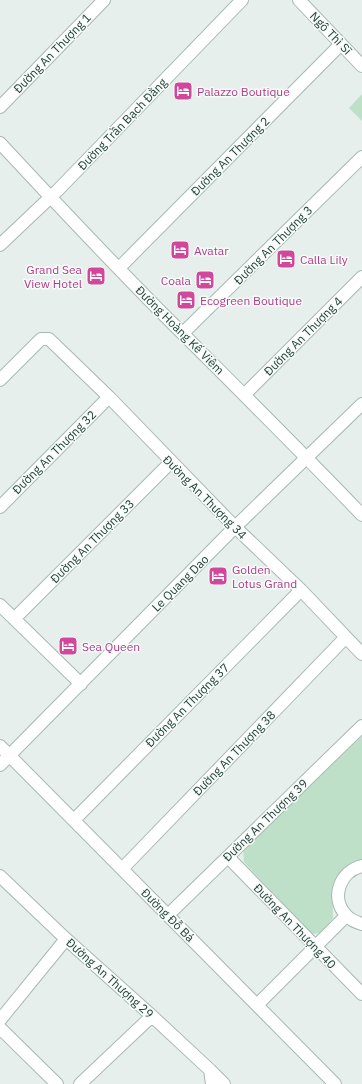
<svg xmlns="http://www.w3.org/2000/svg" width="362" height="1084" viewBox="0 0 362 1084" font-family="'IBM Plex Sans',sans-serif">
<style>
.green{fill:#bfe0c8}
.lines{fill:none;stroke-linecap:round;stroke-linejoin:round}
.minor-casing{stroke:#a8b8b2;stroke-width:14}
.minor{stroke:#fff;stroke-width:12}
.labels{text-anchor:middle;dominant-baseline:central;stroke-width:3;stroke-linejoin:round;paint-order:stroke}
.street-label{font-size:12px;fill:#24423a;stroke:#f7fbf9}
.hotel-label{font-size:12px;fill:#b23c85;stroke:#f7fbf9;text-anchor:start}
</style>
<rect width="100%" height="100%" fill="#e6efeb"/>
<path class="green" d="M362,94v27l-13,-13z
M362,736v125c-35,13 -29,25 -29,57l-12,15 -10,1 -67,-72 -1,-13z"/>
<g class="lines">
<defs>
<path id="minor" d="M299,0l63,66
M0,107l104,-107
M0,143c52,56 104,111 157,165 69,69 138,137 205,207
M0,245l58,-55 184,-190
M119,268l222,-224
M183,333l179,-176
M0,380l41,-41h8l60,58 126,130 66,63 61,64
M244,395l118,-118
M0,507l109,-110
M0,605l81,79
M14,619l157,-157
M0,746l335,338
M0,765l235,-238 127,-123
M74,820l227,-230
M228,857l134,137
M362,866c-22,5 -32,32 -16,49 4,5 10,7 16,9
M122,869l224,-232
M0,876l66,63 86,77 58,54 2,14
M168,915l194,-189
M257,1005l89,-89
M0,1020l66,-81
M0,1028l57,56
M210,1070l14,14
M80,1084l72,-68"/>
</defs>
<use href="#minor" class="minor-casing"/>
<use href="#minor" class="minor"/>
</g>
<defs>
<symbol id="hotel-square" viewBox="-11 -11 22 22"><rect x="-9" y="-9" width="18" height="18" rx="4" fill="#d1479c" stroke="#f7fbf9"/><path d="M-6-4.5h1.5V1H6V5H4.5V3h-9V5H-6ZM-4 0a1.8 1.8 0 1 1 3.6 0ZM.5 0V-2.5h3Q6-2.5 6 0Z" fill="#fff"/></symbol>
</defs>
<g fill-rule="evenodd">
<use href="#hotel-square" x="172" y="80" width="22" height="22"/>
<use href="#hotel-square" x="169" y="239" width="22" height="22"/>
<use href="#hotel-square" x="275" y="248" width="22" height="22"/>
<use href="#hotel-square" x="85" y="265" width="22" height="22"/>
<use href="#hotel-square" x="194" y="269" width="22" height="22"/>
<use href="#hotel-square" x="175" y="289" width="22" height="22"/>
<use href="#hotel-square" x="207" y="565" width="22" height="22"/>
<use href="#hotel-square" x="57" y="635" width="22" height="22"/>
</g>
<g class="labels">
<g class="street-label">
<text transform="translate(331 33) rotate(46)">Ngô Thì Sĩ</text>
<text transform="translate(52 53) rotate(-46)">Đường An Thượng 1</text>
<text transform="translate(122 124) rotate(-46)">Đường Trần Bạch Đằng</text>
<text transform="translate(230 156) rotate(-45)">Đường An Thượng 2</text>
<text transform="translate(273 245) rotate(-45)">Đường An Thượng 3</text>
<text transform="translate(180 330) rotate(45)">Đường Hoàng Kế Viêm</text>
<text transform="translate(303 336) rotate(-45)">Đường An Thượng 4</text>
<text transform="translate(54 452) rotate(-45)">Đường An Thượng 32</text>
<text transform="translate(205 497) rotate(45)">Đường An Thượng 34</text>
<text transform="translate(92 541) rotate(-45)">Đường An Thượng 33</text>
<text transform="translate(180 583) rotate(-45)">Le Quang Dao</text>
<text transform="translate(187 705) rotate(-45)">Đường An Thượng 37</text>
<text transform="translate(234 753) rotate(-46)">Đường An Thượng 38</text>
<text transform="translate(265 820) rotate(-44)">Đường An Thượng 39</text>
<text transform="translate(168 915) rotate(45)">Đường Đỗ Bá</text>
<text transform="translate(295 926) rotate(46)">Đường An Thượng 40</text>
<text transform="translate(110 978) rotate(42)">Đường An Thượng 29</text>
</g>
<g class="hotel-label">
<text x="197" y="91">Palazzo Boutique</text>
<text x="194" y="250">Avatar</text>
<text x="300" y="259">Calla Lily</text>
<text x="82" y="269" text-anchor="end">Grand Sea<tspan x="82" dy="14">View Hotel</tspan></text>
<text x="191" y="280" text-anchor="end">Coala</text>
<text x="200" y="300">Ecogreen Boutique</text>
<text x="232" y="569">Golden<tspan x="232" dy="14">Lotus Grand</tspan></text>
<text x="82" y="646">Sea Queen</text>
</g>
</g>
</svg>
